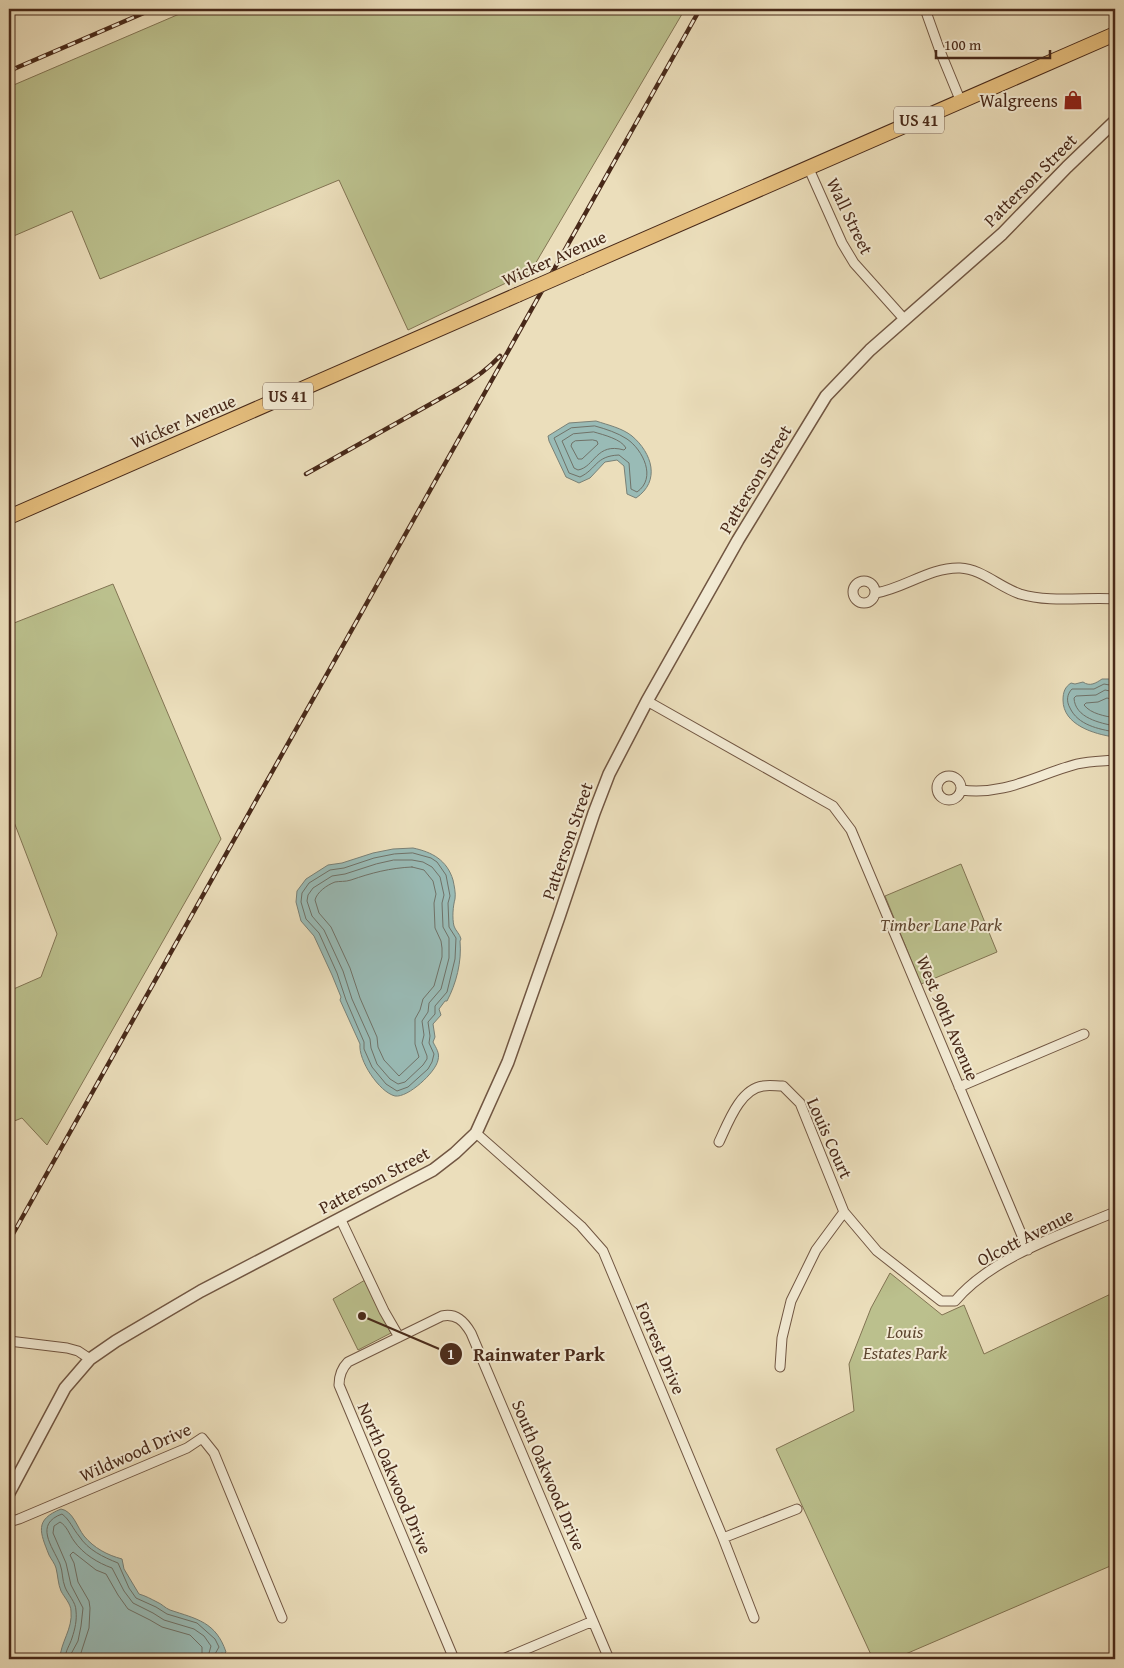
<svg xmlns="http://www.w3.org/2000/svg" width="1124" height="1668" viewBox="0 0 1124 1668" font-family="'Gentium Book Plus',serif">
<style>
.green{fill:#bbc08d;stroke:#827453}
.water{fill:#99bbb6;stroke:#798177}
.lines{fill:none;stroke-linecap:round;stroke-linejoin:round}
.shore{stroke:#707268;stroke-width:1}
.minor-casing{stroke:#715642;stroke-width:11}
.tertiary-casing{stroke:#715642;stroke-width:14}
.trunk-casing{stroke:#482919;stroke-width:16}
.minor{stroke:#f2ead3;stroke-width:9}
.tertiary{stroke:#f2ead3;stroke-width:11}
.trunk{stroke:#e6bf7e;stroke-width:14}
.rail-casing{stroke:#482919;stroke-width:4.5}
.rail{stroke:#f2ead3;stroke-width:2.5;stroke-dasharray:8;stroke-linecap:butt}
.trunk-bridge-casing{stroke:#482919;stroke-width:16;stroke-linecap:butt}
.trunk-bridge{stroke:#e6bf7e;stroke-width:14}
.labels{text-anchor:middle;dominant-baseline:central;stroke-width:4;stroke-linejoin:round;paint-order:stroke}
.shield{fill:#f2ead3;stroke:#7b6351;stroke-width:1}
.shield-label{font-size:16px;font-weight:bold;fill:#482919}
.poi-label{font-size:18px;fill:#482919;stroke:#f2ead3;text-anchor:end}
.street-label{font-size:18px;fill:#482919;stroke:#f2ead3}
.park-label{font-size:18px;font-style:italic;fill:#5f4730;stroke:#f2ead3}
.leader{fill:none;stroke:#482919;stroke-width:2}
.callout-dot{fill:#482919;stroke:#f2ead3;stroke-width:2}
.mark-label{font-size:15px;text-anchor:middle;font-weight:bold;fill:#fff}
.callout-label{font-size:19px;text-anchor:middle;font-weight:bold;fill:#482919;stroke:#f2ead3;stroke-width:4;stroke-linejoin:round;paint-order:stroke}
</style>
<rect width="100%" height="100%" fill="#ebdebb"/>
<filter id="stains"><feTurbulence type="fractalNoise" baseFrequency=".004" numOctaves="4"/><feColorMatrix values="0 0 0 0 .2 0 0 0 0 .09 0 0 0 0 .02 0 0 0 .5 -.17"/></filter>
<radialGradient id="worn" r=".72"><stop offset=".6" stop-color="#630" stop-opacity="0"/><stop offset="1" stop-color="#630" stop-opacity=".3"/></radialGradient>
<path class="green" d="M191,9h494l-154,262 -123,59 -69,-150 -239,99 -28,-68 -63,27v-151z
M113,584l108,255 -174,306 -25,-27 -13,5v-132l32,-14 16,-43 -48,-125v-184z
M961,864l36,88 -76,32 -36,-88z
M890,1273l52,42 22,-10 20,49 131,-62v272l-221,95h-21l-97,-210 78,-38 -5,-47 22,-56z
M365,1280l26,53 -33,17 -25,-51z"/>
<path class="water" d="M596,421c12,4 26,7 36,15 20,17 29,45 4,62l-9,-4 -3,-28 -7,-6 -12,2 -15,16 -11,5 -13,-6 -17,-36 -1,-5 21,-13z
M1102,679h10l3,4v53l-1,1c-20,-3 -51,-12 -51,-37 0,-8 2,-13 8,-17l4,1 8,-2c7,5 13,1 19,-3z
M413,848c19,4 34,12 40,32 1,5 3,13 2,19 -2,7 -3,19 -1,27 1,4 6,8 7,13l-1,2c2,21 -4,43 -13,60h-2l-6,8 2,6 -8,9 2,13 -2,5c3,6 7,11 5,18 -2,12 -30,38 -43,36 -16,-4 -37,-36 -35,-52l-20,-44 1,-3 -9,-22 -18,-39 -13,-15 -5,-19 1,-11 9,-12 22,-14 14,-2 31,-10 20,-4z
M61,1509c12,2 16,18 23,27 10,12 23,19 38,23l2,10 15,25c7,2 12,5 18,8 5,2 8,6 13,8 27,9 46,12 56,42l-2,2 -2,-1 -2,1 3,5h-163c0,-16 13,-30 11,-48 0,-7 -7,-14 -10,-20 -3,-7 -3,-15 -5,-23 -1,-4 -5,-9 -7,-13 -9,-23 -15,-35 12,-46z"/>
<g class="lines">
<path class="shore" d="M595,426c11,3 23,7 32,13 16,11 30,39 10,53l-6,-3 -2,-26 -10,-8c-24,1 -22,14 -39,22l-11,-4 -15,-35 17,-10z
M594,432c10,3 27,7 32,16l-2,2c-28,-8 -29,17 -46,20l-4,-2 -12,-27 11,-7z
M593,440l4,1 1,3 -16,15h-4l-7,-13 1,-3 3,-2z
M1115,686l-11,-2 -10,5h-22c-5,5 -6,12 -2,19 8,17 28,21 45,24
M1115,692l-10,-2 -9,5 -20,1 -2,2c1,20 26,25 41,28
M1115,700l-8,-2 -9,4 -12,1 -2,2c7,9 21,11 31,13
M413,853l18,5 6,4 9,13 4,21 -2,7 1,24 7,11 -1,21 -8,33 -12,14v8l-7,8 2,14 -1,7 5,11 -2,8 -4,7 -20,18 -11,4 -11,-7 -14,-17 -8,-18v-7l-18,-42 -9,-27 -18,-40 -13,-14 -5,-17 1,-9 7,-10 21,-13 14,-2 30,-10 20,-4z
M394,860h18l11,2 9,5 8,10 4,18 -2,8 1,24 6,11v20l-8,31 -12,14 -1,9 -6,9 2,14 -2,8 5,13v3l-4,6 -18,17 -7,2 -8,-5 -13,-15 -6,-16 -1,-9 -18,-40 -9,-28 -19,-41 -12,-14 -5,-15 1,-6 5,-7 19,-12 13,-2 31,-10z
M412,867l12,3 9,11 3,13 -2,9 1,25 6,13 1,7v9l-8,29 -11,13 -3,11 -5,9v25l4,13 -20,19 -15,-16 -6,-13 -1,-10 -17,-39 -10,-30 -19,-41 -12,-14 -4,-13c2,-8 12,-15 20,-18 5,-1 10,0 16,-2 20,-7 39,-12 61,-13z
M65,1659c0,-8 5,-14 7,-21 3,-9 5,-18 4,-27 0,-9 -8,-16 -11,-24 -3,-7 -2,-15 -5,-23 -8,-18 -26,-40 2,-50 8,6 11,15 17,22 9,14 24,21 39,27l11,25 7,10 20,9 11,7 30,9 18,16 4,8 -4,7 2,5
M71,1659v-5l7,-13 3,-15 2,-18 -12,-23 -5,-22 -13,-30 1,-7 6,-4c7,4 9,12 14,19 9,13 24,22 38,27l12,23 9,12 20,10 11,7 30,9 10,7 7,10 -2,7 1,6
M79,1659l10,-31 1,-20 -1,-7 -11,-19 -4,-19 -4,-8 3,-3 23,18 10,4 12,21 10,14 22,11 12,7 28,8 12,12v12"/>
<defs>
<path id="minor" d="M925,9l15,42 21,51
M809,169l33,74 12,20 51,57
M853 592a11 11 0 1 1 22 0a11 11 0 1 1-22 0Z
M876,593c29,-5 54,-26 84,-25 22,1 39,19 60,26 30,9 64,3 95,5
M647,701l186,105 18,24 177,420
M937 788a12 12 0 1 1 24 0a12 12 0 1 1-24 0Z
M961,790c44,6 75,-15 116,-26 12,-3 26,-3 38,-4
M959,1087l125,-53
M476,1133l105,93 22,25 120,287 31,80
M719,1142c9,-19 21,-53 44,-56 6,-1 13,0 20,0l17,17 44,109 33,39 64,50h14c37,-44 108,-67 160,-89
M340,1218l44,93 15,26
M9,1341l58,7 11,3 12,8
M780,1367l2,-29 9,-37 25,-51 28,-38
M9,1522l10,-3 168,-71 15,-10 12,15 68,165
M723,1538l74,-29
M454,1659l-115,-274c0,-9 2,-16 9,-23l94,-46c14,-3 22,5 29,17l138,326
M503,1659l90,-38"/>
<path id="tertiary" d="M9,1493l56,-105 25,-29 26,-18 85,-50 232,-121 22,-17 21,-20 32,-71 51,-145 35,-104 15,-39 38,-73 91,-161 88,-144 44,-46 132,-116 65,-67 48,-46"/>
<path id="trunk" d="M581,267l534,-233
M9,517l508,-222"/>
</defs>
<use href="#minor" class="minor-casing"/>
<use href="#tertiary" class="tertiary-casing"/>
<use href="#trunk" class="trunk-casing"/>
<use href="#minor" class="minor"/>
<use href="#tertiary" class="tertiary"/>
<use href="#trunk" class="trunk"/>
<defs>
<path id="rail" d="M9,71l144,-62
M306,474l153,-86c15,-9 29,-19 41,-32
M9,1241l691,-1232"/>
</defs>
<use href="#rail" class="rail-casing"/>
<use href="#rail" class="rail"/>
<defs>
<path id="trunk-bridge" d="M517,295l64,-28"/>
</defs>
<use href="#trunk-bridge" class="trunk-bridge-casing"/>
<use href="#trunk-bridge" class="trunk-bridge"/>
</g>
<defs>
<symbol id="shop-bare" viewBox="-9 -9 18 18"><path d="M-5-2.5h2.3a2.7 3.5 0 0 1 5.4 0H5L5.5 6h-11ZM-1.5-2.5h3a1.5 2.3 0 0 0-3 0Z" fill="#8f2418" stroke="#f2ead3" stroke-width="2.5" paint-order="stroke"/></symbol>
</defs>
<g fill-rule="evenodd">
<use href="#shop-bare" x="1059" y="86" width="28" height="28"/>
</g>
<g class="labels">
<g class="shield">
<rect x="894" y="106.5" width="50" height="27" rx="4"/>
<rect x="263" y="382.5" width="50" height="27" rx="4"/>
</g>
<g class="shield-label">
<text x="919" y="120">US 41</text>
<text x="288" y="396">US 41</text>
</g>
<g class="poi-label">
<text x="1058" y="100">Walgreens</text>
</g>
<g class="street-label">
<text transform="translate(1030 180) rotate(-45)">Patterson Street</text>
<text transform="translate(850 216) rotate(64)">Wall Street</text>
<text transform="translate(554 258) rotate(-24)">Wicker Avenue</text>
<text transform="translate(183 421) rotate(-23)">Wicker Avenue</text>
<text transform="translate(755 479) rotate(-59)">Patterson Street</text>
<text transform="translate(567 841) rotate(-71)">Patterson Street</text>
<text transform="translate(948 1018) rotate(67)">West 90th Avenue</text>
<text transform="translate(830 1138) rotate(66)">Louis Court</text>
<text transform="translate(374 1180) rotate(-28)">Patterson Street</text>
<text transform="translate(1025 1237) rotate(-27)">Olcott Avenue</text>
<text transform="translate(661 1348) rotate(67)">Forrest Drive</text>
<text transform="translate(135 1452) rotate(-24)">Wildwood Drive</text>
<text transform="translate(549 1475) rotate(67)">South Oakwood Drive</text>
<text transform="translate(395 1478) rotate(67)">North Oakwood Drive</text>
</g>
<g class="park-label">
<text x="941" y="924">Timber Lane Park</text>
<text x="905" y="1331">Louis<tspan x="905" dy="21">Estates Park</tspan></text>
</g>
</g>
<path class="leader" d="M362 1316L451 1354"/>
<g class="callout-dot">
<circle cx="362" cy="1316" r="5"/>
<circle cx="451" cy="1354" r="12"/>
</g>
<g class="mark-label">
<text x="451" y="1359">1</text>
</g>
<g class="callout-label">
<text x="539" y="1361">Rainwater Park</text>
</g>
<rect width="1124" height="1668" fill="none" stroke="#ebdebb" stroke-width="30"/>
<rect x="10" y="10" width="1104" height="1648" fill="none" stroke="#482919" stroke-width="2.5"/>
<rect x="15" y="15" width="1094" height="1638" fill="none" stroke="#482919"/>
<path d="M936 50v8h114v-8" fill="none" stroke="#482919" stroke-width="2.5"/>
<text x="944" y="50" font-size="15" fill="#482919" stroke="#f2ead3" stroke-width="4" paint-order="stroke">100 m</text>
<rect width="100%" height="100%" filter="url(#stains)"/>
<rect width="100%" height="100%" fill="url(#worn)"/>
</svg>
